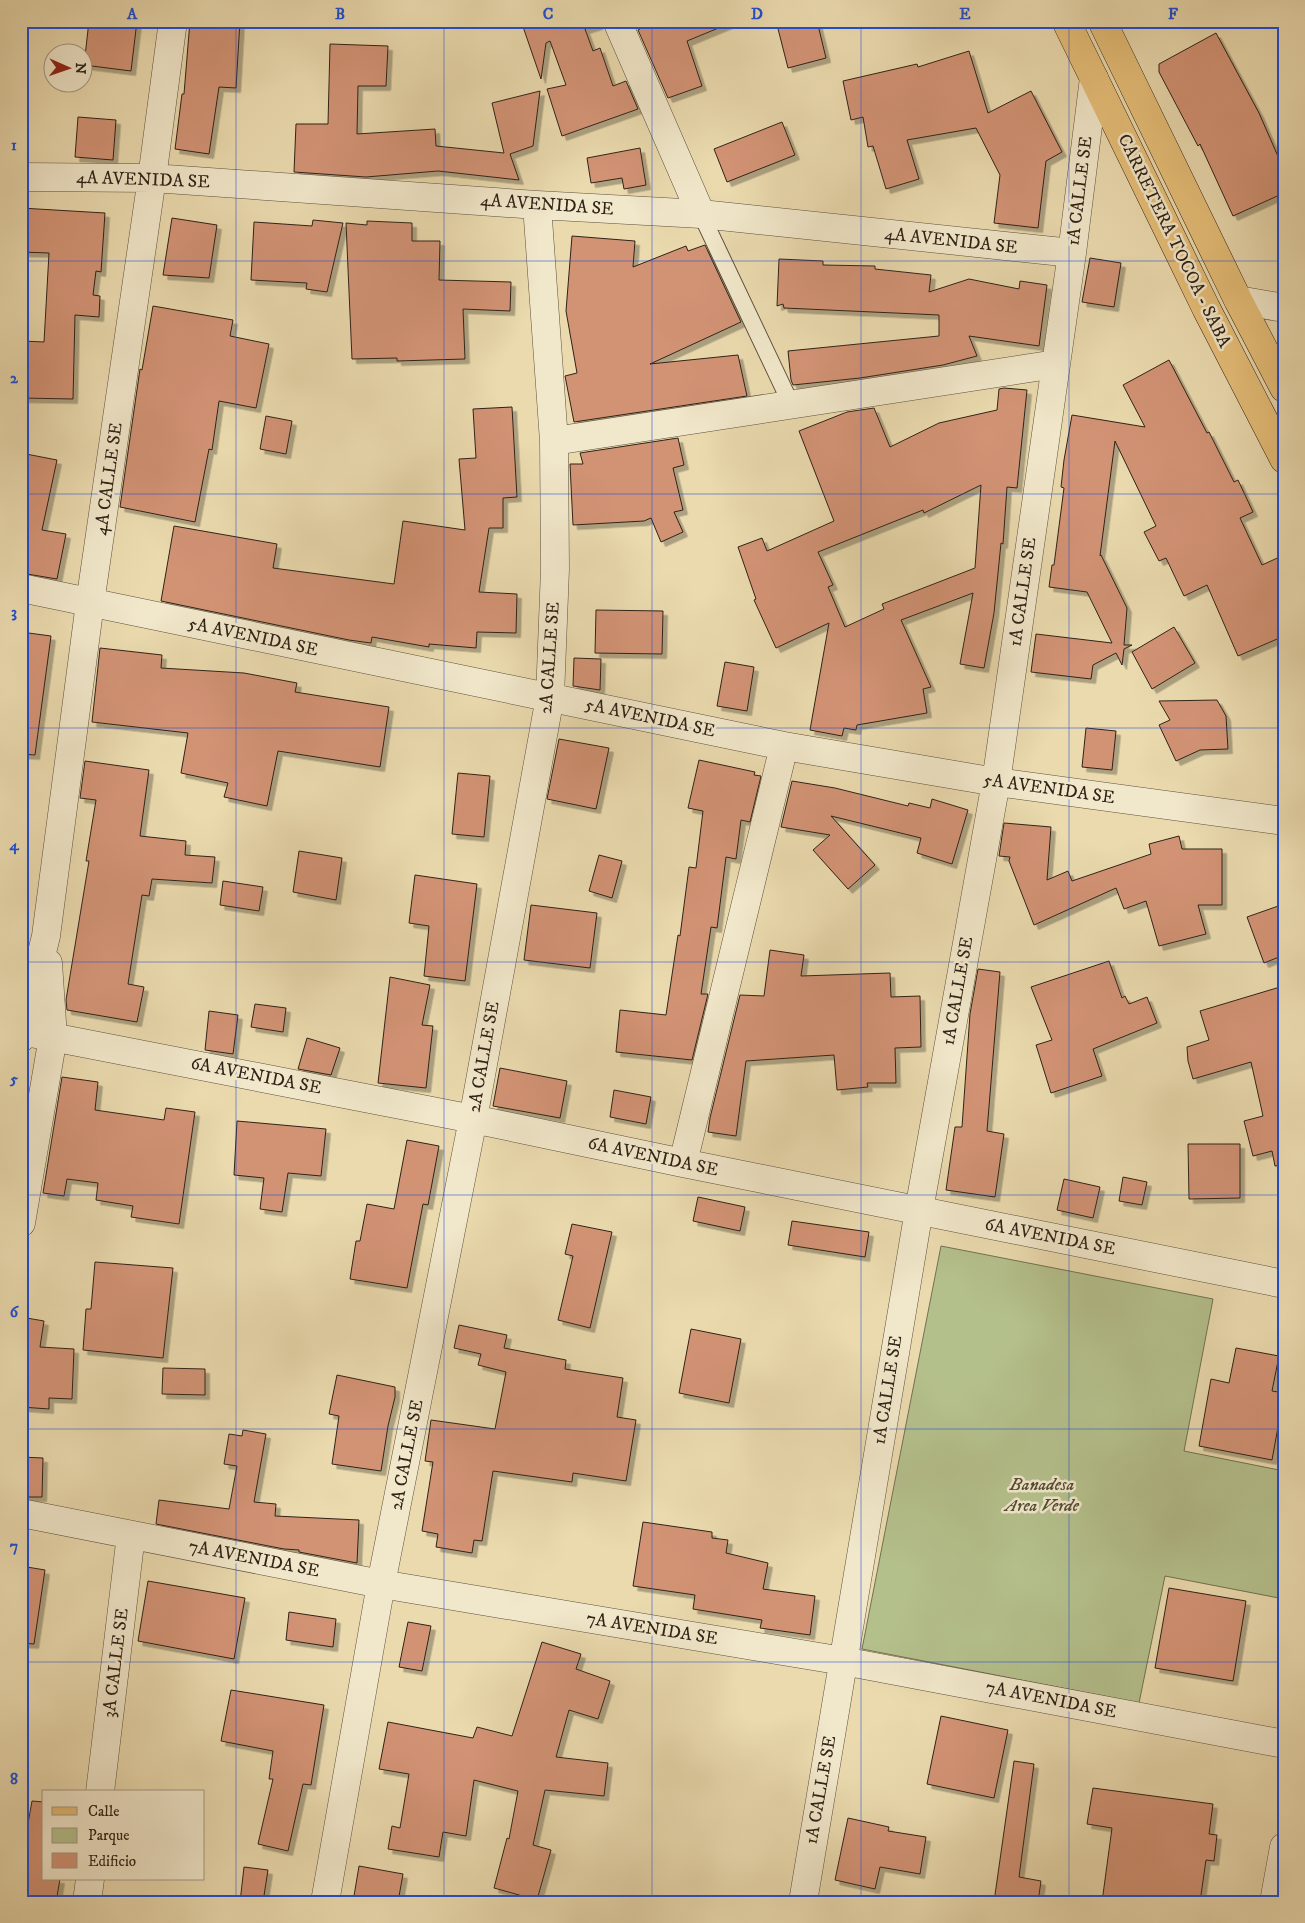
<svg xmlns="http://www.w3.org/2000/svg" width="1305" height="1923" viewBox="0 0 1305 1923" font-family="'IM FELL DW Pica',serif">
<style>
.green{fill:#b4c08c;stroke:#727152}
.building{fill:#d29375;stroke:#2f2217;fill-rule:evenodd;filter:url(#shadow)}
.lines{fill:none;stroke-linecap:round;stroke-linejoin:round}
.service-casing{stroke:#5e503d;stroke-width:18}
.minor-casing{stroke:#5e503d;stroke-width:29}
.primary-casing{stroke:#2f2217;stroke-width:29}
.service{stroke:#f1e7ca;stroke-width:16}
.minor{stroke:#f1e7ca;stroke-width:28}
.primary{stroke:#e5bd77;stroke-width:28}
.grid{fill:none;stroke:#1d4ed8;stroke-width:1;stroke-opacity:0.55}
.labels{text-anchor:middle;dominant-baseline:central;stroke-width:5;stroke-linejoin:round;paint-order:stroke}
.street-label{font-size:18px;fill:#2f2217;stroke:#f1e7ca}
.park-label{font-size:18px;font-style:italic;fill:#504a34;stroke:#f1e7ca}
.neatline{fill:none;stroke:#1d4ed8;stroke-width:2}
.grid-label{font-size:16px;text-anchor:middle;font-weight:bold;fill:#1d4ed8}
</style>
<defs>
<filter id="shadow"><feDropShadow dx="4.5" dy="4.5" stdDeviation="0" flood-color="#0004"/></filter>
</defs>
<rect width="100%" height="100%" fill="#eadaae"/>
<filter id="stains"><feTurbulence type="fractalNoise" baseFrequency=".004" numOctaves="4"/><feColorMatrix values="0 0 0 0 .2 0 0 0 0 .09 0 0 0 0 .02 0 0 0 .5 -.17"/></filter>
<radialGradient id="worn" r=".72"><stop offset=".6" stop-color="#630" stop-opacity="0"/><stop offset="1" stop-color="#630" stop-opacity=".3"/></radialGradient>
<path class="green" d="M941,1246l272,53 -29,152 100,20v128l-119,-23 -26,127 -277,-54z"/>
<path class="building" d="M89,21h48l-6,50 -47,-6z
M190,21h50l-4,67 -17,-1 -10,67 -34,-5 7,-55h2z
M521,21h77v4l-13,4 8,22 7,-3 13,38 13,-5 12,28 -76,27 -15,-47 19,-4 -16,-44 -4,2 -5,36z
M637,21h96v1l-46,19 15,45 -34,12 -30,-68 2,-1z
M776,21h41l9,37 -38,10z
M1216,33l43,80 25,57v23l-51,23 -33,-72 -2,2 -39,-74v-8z
M330,44l58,2 -2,40h-28l-1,48 78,-5 1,17 68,7 -12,-50 48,-12 -7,55 -23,8 9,26 -81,-9 -72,6 -72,-5 2,-48h32z
M969,51l19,62 43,-22 31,61 -16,9 -8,67 -44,-5 6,-48 -24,-47 -69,12 12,39 -33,10 -13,-43 -5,1 -5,-30 -12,3 -8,-39 74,-17 1,3z
M78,117l38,3 -3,40 -38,-3z
M782,122l13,33 -68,27 -13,-33z
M640,148l6,37 -22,4 -2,-11 -31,5 -4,-25z
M21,208l84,5 -4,59 -5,-1 -3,24 7,1 -1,21 -24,-2 -2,84 -52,-1v-57l23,1 5,-89 -28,-1z
M172,218l45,7 -8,53 -46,-3z
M313,220l30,3 -16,69 -21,-3 1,-6 -56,-3 3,-58 58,4z
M367,221l45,2v18h28l-1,39 72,2 -1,29 -47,-2 2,50 -68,2v-3l-45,1 -6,-136 21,2z
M572,236l63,5 -2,26 53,-21 2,5 17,-6 36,77 -91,42 88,-9 9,41 -173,26 -9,-46 12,-3 -11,-62z
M1090,258l31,5 -7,44 -32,-5z
M779,259l44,2v4l52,1v3l56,6 -2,17 40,-13 50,10 1,-8 27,4 -8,61 -70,-10 8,20 -34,9 -83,13 -67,7 -2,-5 -3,-29 151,-15v-21l-155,-7 -1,-4 -6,2z
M153,306l80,14 -3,16 39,8 -13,64 -37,-7 -7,49 -3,-1 -14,73 -75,-15 20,-138 2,1z
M1169,360l38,73 2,-1 25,50 4,-2 15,32 -13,6 22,47 22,-10v81l-46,20 -31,-71 -23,11 -18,-38 -7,3 -15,-29 12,-6 -41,-85 -15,115 1,-1 26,53 -3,37h8l-8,4 -2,16 -6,-12 -23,12 -2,14 -60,-7 5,-38 76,9 -25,-51 -38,-5 3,-22h2l10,-77 -3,-1 3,-27 8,-45 73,12 -22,-42z
M1004,388l23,2 -10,98 -10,-1 -4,57 -2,-1 -7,70 -10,55 -24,-4 13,-71 -72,27 30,67 -8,2 4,24 -70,12 -1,5 -12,-2 -2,8 -32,-6 19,-107 -53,25 -22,-48 2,-1 -18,-52 24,-9 5,13 67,-30 -35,-90 48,-19 27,-4 16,39 49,-24 58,-13 2,-21zM981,485l-6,83 -93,36 2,5 -39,18 -17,-40 5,-2 -15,-33 105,-42 1,3z
M512,407l5,90 -14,1v30h-14l-10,64 38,2 -1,39 -39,-1 -1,16 -47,-4v3l-57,-10 -1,6 -22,-3 -188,-39 13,-75 103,18 -4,24 121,16 9,-63 62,9 -6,-71 17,-1 -3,-49z
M266,416l26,5 -6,33 -26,-5z
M678,438l6,27 -11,3 10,42 -9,2 9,20 -22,10 -10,-24 -7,3 -71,4 -3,-61h13l-3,-11z
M21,453l36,7 -15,70 24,4 -9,45 -36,-6z
M596,610l67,1 -1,43 -67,-1z
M1174,627l21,36 -43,26 -20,-37z
M21,632l30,4 -16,119 -14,-1z
M100,648l62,7 -1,13 83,5 53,10 -2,9 94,15 -9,60 -102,-16 -11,55 -43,-9 4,-14 -47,-10 7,-40 -96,-11z
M574,658l27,1 -1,31 -27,-4z
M725,662l29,5 -7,44 -30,-5z
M1217,700l9,16 2,33 -28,1 -24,11 -17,-36 11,-5 -11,-19z
M1086,728l30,3 -4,39 -30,-3z
M559,739l50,9 -13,61 -49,-10z
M699,760l56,12 -1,3 7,1 -11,46 -9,-2 -5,39 -10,-2 -9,71 -6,-1 -10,67h7l-16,66 -76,-8 4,-42 46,5 12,-80 2,1 9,-69 7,1 7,-57 -15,-3z
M85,761l64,9 -9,66 46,5 -1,14 30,2 -3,26 -60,-4 -3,17 -7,-1 -14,89 16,3 -7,35 -70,-12 -1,-10 23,-139h-3l10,-61 -16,-2z
M458,773l32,3 -6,61 -32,-3z
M792,781l43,7 73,18 1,-3 21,5 2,-9 36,11 -16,54 -35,-11 4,-15 -90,-22 44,49 -27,24 -35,-39 17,-15 -49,-8z
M1004,823l47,4 -4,53 21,-9 4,10 79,-27 -2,-10 30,-8 3,13h40v56h-24l8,29 -47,12 -13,-45 -22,8 -8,-21 -82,37 -25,-64 1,-4 -11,-1z
M299,851l43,7 -6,42 -43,-8z
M599,855l23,6 -10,37 -23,-7z
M415,875l62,9 -12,97 -41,-5 5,-50 -20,-3z
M223,881l40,6 -4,24 -39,-6z
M1284,904v51l-20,8 -17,-46z
M531,905l66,8 -7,55 -66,-8z
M770,950l34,5 -3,21 89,-3 1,24 29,-1 1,51 -26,1 1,35h-29l1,4 -31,3 -3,-35 -88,6 -10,75 -28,-4 2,-14 30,-123 24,1z
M1109,961l13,37 3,-2 4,8 18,-7 10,26 -64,26 9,27 -51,17 -15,-48 16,-5 -21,-53z
M978,969l22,3 -13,159 17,3 -9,63 -49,-7 9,-63h7l8,-113z
M390,977l40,8 -8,40 11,1 -7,62 -48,-5z
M1280,987l4,12v166l-9,1 -3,-15 -19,5 -9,-35 19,-5 -12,-54 -58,17 -5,-18 -1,-14 22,-7 -9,-29z
M255,1004l31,4 -3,24 -32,-5z
M209,1011l29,4 -5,39 -28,-4z
M307,1038l33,10 -9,27 -33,-6z
M500,1068l67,13 -7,37 -67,-12z
M62,1077l36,5 -3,28 69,10 2,-12 29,4 -16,112 -48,-7 2,-11 -37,-6 2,-17 -31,-4 -3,17 -21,-3z
M614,1090l37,7 -5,27 -36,-7z
M237,1121l89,8 -5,47 -33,-3 -6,39 -22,-3 4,-31 -30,-3z
M407,1140l32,6 -11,59 -5,-1 -16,84 -57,-9 6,-38h4l7,-37 27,5z
M1188,1144h52v54l-51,1z
M1123,1177l24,5 -5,23 -23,-4z
M1064,1179l36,8 -7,31 -36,-8z
M698,1197l47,10 -5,24 -47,-10z
M792,1221l77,11 -4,25 -77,-12z
M572,1224l40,8 -22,96 -32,-8 15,-64 -8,-2z
M95,1262l78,6 -10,90 -80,-8 3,-41h5z
M21,1317l23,4 -4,26 34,2 -2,50 -23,-1v11l-28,-2z
M459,1325l48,10 -3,13 62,12 -1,9 58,9 -6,39 19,3 -10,61 -53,-8 -1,9 -79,-11 -11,70 -8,-1 -2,13 -36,-6 2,-13 -16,-3 11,-69 -8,-1 6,-41 64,9 11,-57 -28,-7 3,-11 -27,-6z
M691,1329l50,10 -12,64 -50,-10z
M1236,1348l43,8 -7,35 12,2v35l-6,-1 -6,33 -73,-14 12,-67 18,4z
M163,1368l42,1v26l-43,-1z
M337,1375l58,12v10l-7,29 -7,45 -49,-7 7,-48 -10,-2z
M243,1430l23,4 -12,68 22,2 -1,12 84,4 -2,43 -58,-11v-2l-15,-1 -128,-25 3,-24 70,9 8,-43 -13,-2 5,-30 13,2z
M21,1457l22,1 -1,39h-21z
M643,1522l69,10v6l16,2 -2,13 42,10 -5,26 52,7 -5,39 -50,-7 2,-8 -69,-11 2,-14 -62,-9z
M21,1566l24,4 -11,74 -13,-1z
M148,1581l97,17 -11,61 -96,-18z
M1169,1588l77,13 -13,80 -78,-13z
M289,1612l47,7 -3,28 -47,-7z
M408,1622l23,4 -9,45 -23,-4z
M542,1642l39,12 -5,15 34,12 -12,38 -29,-9 -13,47 52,6 -4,33 -59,-6 -12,55 18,5 -14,50 -43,-12 13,-50 2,1 9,-48 -44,-11 -8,56 -23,-4 -4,25 -51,-8 4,-23 8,2 9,-54 -30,-5 9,-47 85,16 4,-11 35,9z
M231,1690l93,15 -13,80 -8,-1 -15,67 -30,-7 15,-65h-4l4,-28 -52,-10z
M941,1716l67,14 -14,68 -67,-14z
M1014,1761l20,3 -15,113 22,4 -3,21h-44z
M1093,1788l120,16 -4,30 8,1 -3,26 -8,-1 -6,42h-98l10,-74 -25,-4z
M32,1801l12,1v77h16l-4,23h-35v-39z
M848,1818l41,9 -1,4 38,6 -6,37 -40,-7 -5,22 -40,-9z
M359,1866l44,8 -5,28h-45z
M244,1867l24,3 -5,32h-23z"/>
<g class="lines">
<defs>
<path id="service" d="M701,214l90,190"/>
<path id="minor" d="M617,21l84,193
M21,177l131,1 385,27 164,9 371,39
M1238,300l46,8
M554,441l502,-77
M21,588l763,158 212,36 288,39
M21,1031l452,88 210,44 601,121
M21,1038l25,-102 44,-333 62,-425 21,-157
M683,1163l101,-417
M21,1223l32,-186 -5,-74
M21,1513l360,71 462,77 441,83
M100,1792l31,-257
M87,1902l3,-23
M325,1902l56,-318 92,-465 77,-422 5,-128 -1,-128 -17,-236
M803,1902l116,-692 77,-428 76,-529 22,-175
M1274,1902l10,-55"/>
<path id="primary" d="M1066,21l140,287 78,151
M1102,21l136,279 46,88"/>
</defs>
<use href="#service" class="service-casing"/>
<use href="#minor" class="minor-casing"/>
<use href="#primary" class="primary-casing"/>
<use href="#service" class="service"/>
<use href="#minor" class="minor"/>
<use href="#primary" class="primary"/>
</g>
<path class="grid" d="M236,21v1881M444,21v1881M652,21v1881M861,21v1881M1069,21v1881M21,261h1263M21,494h1263M21,728h1263M21,962h1263M21,1195h1263M21,1429h1263M21,1662h1263"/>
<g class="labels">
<g class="street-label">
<text transform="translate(143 180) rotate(2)">4A AVENIDA SE</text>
<text transform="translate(1080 191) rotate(-83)">1A CALLE SE</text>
<text transform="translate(547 205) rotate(4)">4A AVENIDA SE</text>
<text transform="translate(951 241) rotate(6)">4A AVENIDA SE</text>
<text transform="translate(1174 241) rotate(64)">CARRETERA TOCOA - SABA</text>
<text transform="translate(109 479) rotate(-82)">4A CALLE SE</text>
<text transform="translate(1023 592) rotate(-82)">1A CALLE SE</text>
<text transform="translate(253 637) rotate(12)">5A AVENIDA SE</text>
<text transform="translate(550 658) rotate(-86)">2A CALLE SE</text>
<text transform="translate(650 718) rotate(12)">5A AVENIDA SE</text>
<text transform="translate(1049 789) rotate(8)">5A AVENIDA SE</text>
<text transform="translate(958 991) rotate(-80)">1A CALLE SE</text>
<text transform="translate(484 1057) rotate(-80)">2A CALLE SE</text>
<text transform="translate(256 1076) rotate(11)">6A AVENIDA SE</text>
<text transform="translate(653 1157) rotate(12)">6A AVENIDA SE</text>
<text transform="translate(1050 1237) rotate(11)">6A AVENIDA SE</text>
<text transform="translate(888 1390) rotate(-81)">1A CALLE SE</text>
<text transform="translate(407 1455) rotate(-79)">2A CALLE SE</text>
<text transform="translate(254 1559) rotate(11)">7A AVENIDA SE</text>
<text transform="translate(652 1629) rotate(9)">7A AVENIDA SE</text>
<text transform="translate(116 1663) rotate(-83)">3A CALLE SE</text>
<text transform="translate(1051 1700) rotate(11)">7A AVENIDA SE</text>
<text transform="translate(821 1790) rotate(-80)">1A CALLE SE</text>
</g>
<g class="park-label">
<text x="1042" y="1485">Banadesa<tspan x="1042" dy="21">Area Verde</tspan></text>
</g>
</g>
<rect width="1305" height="1923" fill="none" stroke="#eadaae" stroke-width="55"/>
<rect x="42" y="1790" width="162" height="90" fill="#f1e7ca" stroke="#a39882"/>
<rect x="52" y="1807" width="25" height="8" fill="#e5bd77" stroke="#a39882"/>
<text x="88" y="1816" font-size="15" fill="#2f2217">Calle</text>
<rect x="52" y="1828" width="25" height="15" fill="#b4c08c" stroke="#a39882"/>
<text x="88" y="1840" font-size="15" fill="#2f2217">Parque</text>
<rect x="52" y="1853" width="25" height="15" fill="#d29375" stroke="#a39882"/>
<text x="88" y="1866" font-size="15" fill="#2f2217">Edificio</text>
<g transform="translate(68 68) rotate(92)"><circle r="24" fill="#f1e7ca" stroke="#a39882"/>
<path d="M0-4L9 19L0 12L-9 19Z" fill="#8f2418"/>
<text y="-8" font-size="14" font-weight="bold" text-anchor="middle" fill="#2f2217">N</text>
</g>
<rect x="28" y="28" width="1250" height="1868" class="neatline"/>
<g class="grid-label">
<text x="132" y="19">A</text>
<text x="340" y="19">B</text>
<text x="548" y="19">C</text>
<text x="757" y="19">D</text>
<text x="965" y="19">E</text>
<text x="1173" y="19">F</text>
<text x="14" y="150">1</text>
<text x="14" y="383">2</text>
<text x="14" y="617">3</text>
<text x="14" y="850">4</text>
<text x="14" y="1084">5</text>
<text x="14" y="1317">6</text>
<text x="14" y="1551">7</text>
<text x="14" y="1784">8</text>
</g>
<rect width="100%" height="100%" filter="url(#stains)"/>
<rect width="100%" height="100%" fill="url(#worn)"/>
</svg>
